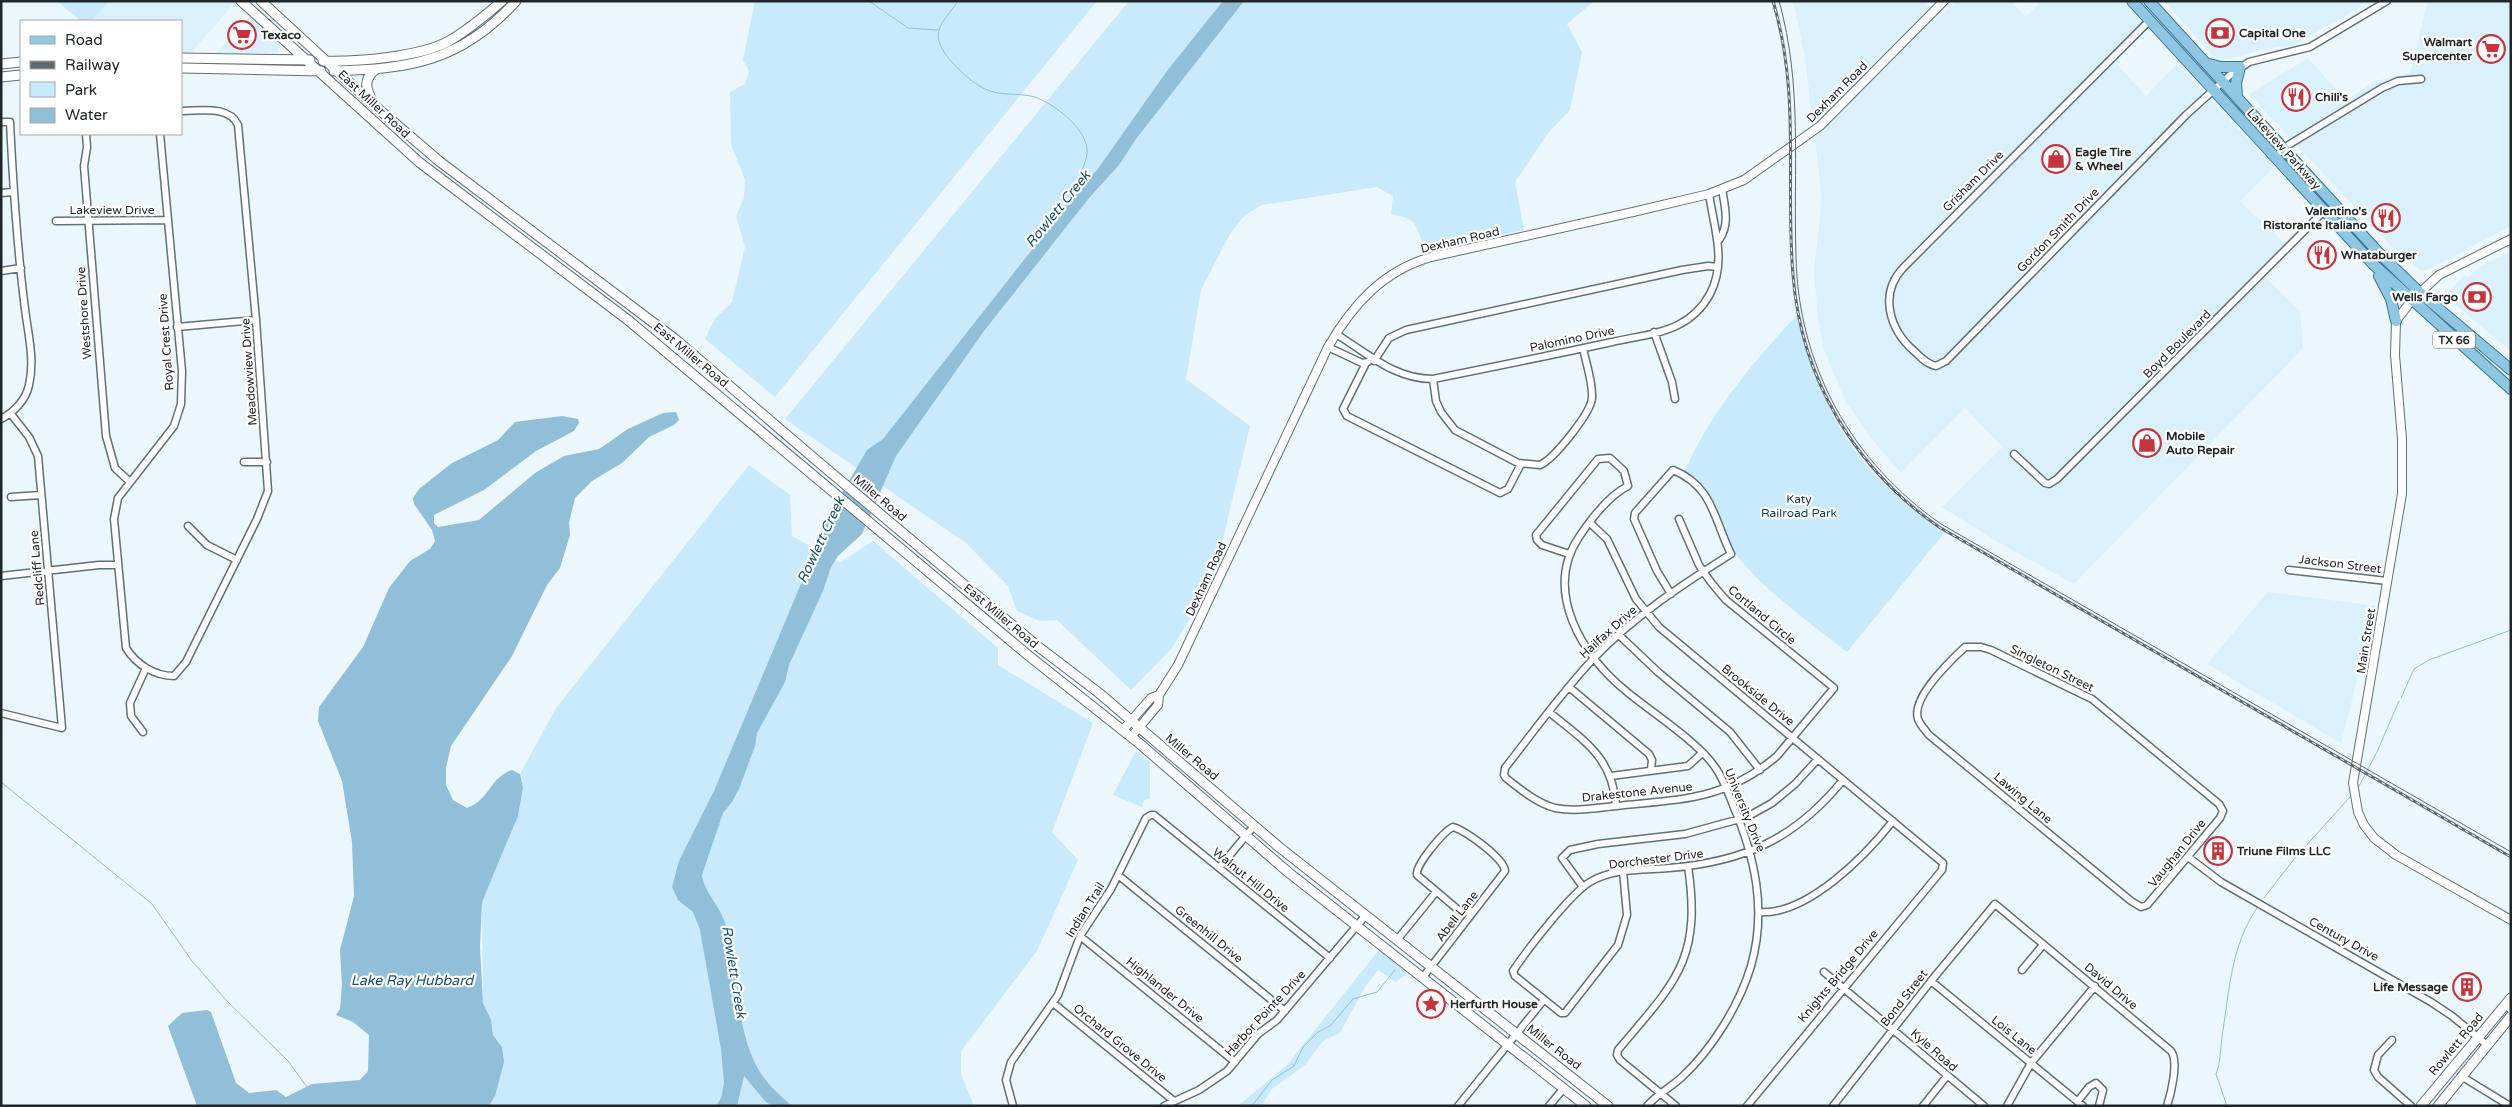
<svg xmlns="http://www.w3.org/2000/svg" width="2512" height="1107" viewBox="0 0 2512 1107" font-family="'Varela Round',sans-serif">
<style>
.built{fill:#daf0fc}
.green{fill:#c9e9fc}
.water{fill:#91bfd9}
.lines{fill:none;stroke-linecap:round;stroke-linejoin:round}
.stream{stroke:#91bfd9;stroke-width:1}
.minor-casing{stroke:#5f707a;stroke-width:9}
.tertiary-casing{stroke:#5f707a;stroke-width:10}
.secondary-casing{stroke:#5f707a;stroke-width:11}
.primary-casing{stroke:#377695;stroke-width:12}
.minor{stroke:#fff;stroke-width:6}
.tertiary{stroke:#fff;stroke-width:8}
.secondary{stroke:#fff;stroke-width:9}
.primary{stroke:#8fc7e2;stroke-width:10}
.tram{stroke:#60696e;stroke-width:1}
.rail-casing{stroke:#60696e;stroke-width:3}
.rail{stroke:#fff;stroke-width:1;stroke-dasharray:4;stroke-linecap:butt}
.labels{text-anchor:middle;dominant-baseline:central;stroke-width:4.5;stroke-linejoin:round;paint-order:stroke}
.shield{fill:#fff;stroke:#63686b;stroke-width:1}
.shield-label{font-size:11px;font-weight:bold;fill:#20272b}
.poi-label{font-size:12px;font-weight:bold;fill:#20272b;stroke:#fff;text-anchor:start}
.street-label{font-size:12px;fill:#20272b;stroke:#fff}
.park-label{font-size:12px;fill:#133a4d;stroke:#fff}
.water-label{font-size:14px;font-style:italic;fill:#17506a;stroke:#fff}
</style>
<rect width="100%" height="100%" fill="#ebf7fd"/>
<path class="built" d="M109,1h125l1,1 -43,50h-11v-31h-89z
M1793,1h131l16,16 16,-16h55l15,16 15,-16h80l25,27 -32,33 32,35 31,-32 97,103 -34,34 50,48 -26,27 36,35 3,37 -229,236 -76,-42 -56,-35 61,-60 -38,-39 -64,65 -31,-36 -24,-35 -22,-52 -6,-31 -4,-49 8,-71 -17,-142z
M2164,1h207l-77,44 -31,4 -32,10 -16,-1z
M2428,1h83v225l-84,44h-7l-23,-18 -148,-158 59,-36 38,42 30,-19 34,-8z
M250,16l30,28 -2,9h-61z
M2511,251v100l-65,-54 18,-22 4,2 13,-11z
M2268,592l108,14 -35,137 -134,-79z"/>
<path class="green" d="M57,1h52l-17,20h-11z
M755,1h342l-322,396 -70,-58 10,-20 17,-17 13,-55 -9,-31 8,-18 1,-18 -14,-36 -1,-52 15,-8 4,-13 -6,-11z
M1129,1h465l-27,23 15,28 -12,58 -22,23 -33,49 9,48 -99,20c-9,-24 -6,-31 -34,-36l2,-18 -16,-9 -115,18 -17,10 -14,17 -30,58 -15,89 64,47 -37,154 -41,68 -41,42 -74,-70 -17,1 -23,-10 -9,-25 -42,-43 -181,-124z
M1797,315c13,59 40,122 83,165 20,20 43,36 65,52l-98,120c-37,-29 -92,-68 -117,-106 -8,-12 -9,-23 -14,-36 -6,-16 -19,-27 -31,-39 25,-58 69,-110 112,-156z
M749,465l41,30 2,41 48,27 33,-22 125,107v17l95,58 -41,109 26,28 -41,91 -76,100v23l13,32h-485l6,-10 7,-49 -9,-13 -2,-14 -8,-17 -1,-101 36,-86 5,-28 -3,-14 36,-66z
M1136,751l14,11v36l-6,2 -2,7 -29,-12z
M1379,950l28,23 -11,9 -18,-12 -13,17 -25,46 -17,8 -18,24 -33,24 -11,17h-23l49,-41z"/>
<path class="water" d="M1223,1h21l-108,138 -17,26 -30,33 -105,133 -88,125 -34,78 -24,22 -7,11 -8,24 -34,74 -4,17 -28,51 -2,13 -16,43 -7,13 -9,11 -21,62c2,17 18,31 23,48 13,45 10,101 31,142 8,16 22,29 36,41h-20l-7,-5 -21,-25 -7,30h-21l5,-8 3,-15 -3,-34 -21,-119 -7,-18 -15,-12 -6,-13 7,-26 35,-70 118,-281 35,-60 16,-11 200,-254 14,-15 70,-99z
M676,412l3,8 -5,5 -25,12 -27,26 -30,18 -17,17 -6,25 1,12 -10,33 -13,17 -35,71 -61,90 -5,22v17l7,15 14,8c24,-9 21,-29 45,-38l8,4 3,14 -5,28 -36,86 -2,45 3,56 8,17 2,15 9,12 2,15 -9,34 -6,10h-292l-29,-80 14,-13 25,-3 4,2 25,71 13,10 27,-3 10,7 26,-13 48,-4 8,-9 1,-36 -16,-13 -17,-7 4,-6 2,-24 -2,-35 14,-54 -2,-54 -10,-61 -24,-60 1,-14 44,-60 26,-59 21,-27 20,-12 5,-8 -3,-11 -18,-26 -1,-6 6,-9 33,-26 46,-23 17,-18 47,-6 16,3 1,4 -5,8 -38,20 -52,39 -50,25v8l4,4 41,-7 56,-47 29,-17 35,-7 29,-20 35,-16z"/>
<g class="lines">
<path class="stream" d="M869,1l39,27 30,2
M958,1c-6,10 -16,19 -19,29 -3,9 2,17 7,25 10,12 22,25 37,33 16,9 34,4 52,9 19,7 50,30 52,52 2,15 -17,40 -21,57
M2401,698l13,-29 15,-9 82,-30
M1,782l151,122 40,57 34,39 62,61 19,26
M2358,788l19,-36 22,-51
M2264,898l30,-39 56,-62
M1252,1106l20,-26 22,-14 9,-19 15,-15 12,-6 23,-27 24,-7 18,-22
M2227,1106l-11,-32c5,-13 4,-24 6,-37 7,-44 9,-92 35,-129"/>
<defs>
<path id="minor" d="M2150,20l-247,248c-24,26 -14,61 11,83 7,6 12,13 22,15l10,-5 240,-246 43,-39 20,-14 61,-15 77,-46
M1,122h9c3,62 7,125 15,187 3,25 10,51 4,76 -3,15 -15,27 -28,34
M86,134l1,13 -3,19 22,270 9,32 15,14
M160,134l22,237 -1,33 -7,22 -56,72 -4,21 12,129c10,16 28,28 48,28l12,-14 71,-143 11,-28 -12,-171 -18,-195c-9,-20 -38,-14 -57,-14
M2274,157l16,-13 92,-56 16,-7 23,-2
M1,193l12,-1
M56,221l112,-1
M1719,240c11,-15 6,-33 3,-51
M1,271l20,-3
M177,327l79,-7
M1654,332l18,50 3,17
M1336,334c31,19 58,45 97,45 60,-12 119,-24 179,-37 21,-5 46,-7 66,-17 14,-7 25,-18 32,-31 17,-33 4,-66 -1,-100
M1328,347l34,16 6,-1
M1374,361l15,-23 17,-8 276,-60 26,-4 10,1
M1366,363l-23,46 4,7 153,77 8,-4 13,-25
M1433,379l3,22 5,11 14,18 63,33 22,2c14,-6 51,-52 52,-67 1,-16 -6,-34 -9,-50
M2014,454l31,29 4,1 8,-5 267,-268
M244,462h23
M11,497l30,-2
M1590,523l17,16 29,60 23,28 284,236 -1,7 -195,236
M188,526l19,19 30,15
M1569,554l-27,-9 -5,-5 -1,-5 62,-76 12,-1 14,13 4,15c-20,10 -37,33 -49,51 -36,54 3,119 47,154 25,21 72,51 89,76 8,11 13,25 18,38 22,52 34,105 18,161 -12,40 -39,83 -69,111 -12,11 -25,17 -35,29
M2289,570l98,11
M1,576l98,-11h19
M1671,594l-14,-23 -23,-52 1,-6 38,-43c40,16 41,50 58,84 -48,30 -98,63 -137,104 -32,34 -60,73 -89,110l-1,7 2,3c15,12 31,25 49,30 20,4 41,0 61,-2 66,-7 108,-5 161,-50l57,-68 -108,-88c-10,-11 -19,-22 -27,-35l-20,-46
M1619,635l39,37 72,60 30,38
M1965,647h16l10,3 101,49 127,105 4,7 -3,7 -73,87 -6,2 -10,-6 -202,-166c-3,-4 -9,-10 -11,-16 -7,-21 32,-58 47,-72z
M1569,687l80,67 3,6 -1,10
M1549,712c34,28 64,45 67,94
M1,713l61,15 -24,-272 -9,-19 -18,-23
M143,732l-12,-16 -1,-13 16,-35
M1611,776l77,-10 14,-13
M2188,857l33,25 210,120 21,14 35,29
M1219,868l35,-42
M1623,871l4,44 -9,30 -53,68h-4l-46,-37 -2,-5c14,-21 57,-77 77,-89 23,-14 53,-12 79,-14 75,-6 126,-29 174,-88
M1118,875l167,136
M1583,887l-21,-29 8,-8 28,-6 87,-10 62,-17 25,-14 23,-19 23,-25
M1759,912c48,4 107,-57 134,-91
M1080,936l155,126
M1397,940l39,-48
M2022,970l21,-25
M1824,972l160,134
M1423,977l82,-106c-1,-13 -39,-40 -52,-44 -9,4 -38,38 -36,48l45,38 11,-2
M1931,981l152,125
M1053,1003l121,98
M2505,1005l6,5
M2392,1040l-14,15 -4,15 4,7 33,29
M2461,1076l49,30
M2078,1101l11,-14 7,-4 7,7 -4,16
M1013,1106l-7,-26 5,-18 47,-67 22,-59 31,-47 35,-71 5,-3h3l176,143
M1164,1106l35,-16 28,-19 31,-37 19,-14 89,-105
M1458,1106l85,-105
M1549,1106l15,-18
M1676,1106l-56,-46 -3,-5 1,-5c57,-68 84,-89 70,-184
M1833,1106l98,-125 64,-77 176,147c8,10 0,43 -4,55
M1923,1106l24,-30
M2007,1106l24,-43 64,-77"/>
<path id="tertiary" d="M2511,239l-72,36 -28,26 -15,20 -1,34 7,84v55l-49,289 5,29 6,13 10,13 22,17 115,65
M1123,730l28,-32 8,-3
M1131,737l27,-32 1,-10 19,-30 150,-318c25,-43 55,-76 103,-90l202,-45 76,-18 35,-14 76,-54 124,-125"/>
<path id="secondary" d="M241,1l178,161 209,158 401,336 111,88 148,128 298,234
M261,1l115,106 63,54 236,178 141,121 220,185 63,48 180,154 329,259
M181,58l129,2
M323,61c33,1 98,-4 126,-20 19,-11 36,-25 53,-40
M1,64l20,-2
M181,68l140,3
M334,71c76,-2 128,-10 182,-70
M1,77l20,-2
M372,101c-6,-13 -9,-21 3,-31
M2421,1106l90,-108
M2438,1106l73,-90"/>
<path id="primary" d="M2132,1l241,263 138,125
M2149,1l230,252 40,39 92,78
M2209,64l12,3h19l-4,16 1,13
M2379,276l12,23 5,22"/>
</defs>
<use href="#minor" class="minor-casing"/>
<use href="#tertiary" class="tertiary-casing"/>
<use href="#secondary" class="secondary-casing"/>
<use href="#primary" class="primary-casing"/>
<use href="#minor" class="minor"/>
<use href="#tertiary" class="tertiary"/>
<use href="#secondary" class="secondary"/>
<use href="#primary" class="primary"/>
<path class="tram" d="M1779,1c24,84 14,169 17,255 2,110 56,206 145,268l570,328"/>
<defs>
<path id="rail" d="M1773,1c28,94 12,180 20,274 8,103 61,193 146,252l572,330"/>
</defs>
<use href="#rail" class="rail-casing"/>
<use href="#rail" class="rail"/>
</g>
<defs>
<symbol id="bank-ring" viewBox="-11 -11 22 22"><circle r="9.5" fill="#fff" stroke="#c4343c" stroke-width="1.5"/><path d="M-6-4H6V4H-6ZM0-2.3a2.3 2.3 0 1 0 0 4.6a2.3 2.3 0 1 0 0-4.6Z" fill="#c4343c"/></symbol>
<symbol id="supermarket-ring" viewBox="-11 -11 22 22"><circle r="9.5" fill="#fff" stroke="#c4343c" stroke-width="1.5"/><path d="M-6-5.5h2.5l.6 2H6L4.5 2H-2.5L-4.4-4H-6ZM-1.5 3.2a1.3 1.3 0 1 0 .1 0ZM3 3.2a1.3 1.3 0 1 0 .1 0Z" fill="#c4343c"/></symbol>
<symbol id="restaurant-ring" viewBox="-11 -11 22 22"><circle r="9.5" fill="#fff" stroke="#c4343c" stroke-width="1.5"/><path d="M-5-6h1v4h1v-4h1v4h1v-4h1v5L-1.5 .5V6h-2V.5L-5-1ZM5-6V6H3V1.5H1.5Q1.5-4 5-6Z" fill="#c4343c"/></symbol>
<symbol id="shop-ring" viewBox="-11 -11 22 22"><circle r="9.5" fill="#fff" stroke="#c4343c" stroke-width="1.5"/><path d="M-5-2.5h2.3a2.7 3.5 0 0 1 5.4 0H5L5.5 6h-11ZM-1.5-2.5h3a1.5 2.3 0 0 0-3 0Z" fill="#c4343c"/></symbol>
<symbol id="building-ring" viewBox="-11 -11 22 22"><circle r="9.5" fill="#fff" stroke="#c4343c" stroke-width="1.5"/><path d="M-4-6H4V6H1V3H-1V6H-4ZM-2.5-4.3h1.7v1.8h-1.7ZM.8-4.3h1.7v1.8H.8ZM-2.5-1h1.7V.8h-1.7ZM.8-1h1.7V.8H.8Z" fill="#c4343c"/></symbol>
<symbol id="sight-ring" viewBox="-11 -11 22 22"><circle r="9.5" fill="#fff" stroke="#c4343c" stroke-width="1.5"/><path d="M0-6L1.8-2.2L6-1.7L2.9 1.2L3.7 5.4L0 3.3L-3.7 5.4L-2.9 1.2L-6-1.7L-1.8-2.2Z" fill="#c4343c"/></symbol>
</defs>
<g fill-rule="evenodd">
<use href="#bank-ring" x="2204" y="17" width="32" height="32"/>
<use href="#supermarket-ring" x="226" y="19" width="32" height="32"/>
<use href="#supermarket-ring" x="2475" y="33" width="32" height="32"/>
<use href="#restaurant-ring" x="2280" y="81" width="32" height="32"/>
<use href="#shop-ring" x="2040" y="143" width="32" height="32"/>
<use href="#restaurant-ring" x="2370" y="202" width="32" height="32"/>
<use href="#restaurant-ring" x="2306" y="239" width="32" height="32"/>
<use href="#bank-ring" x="2461" y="281" width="32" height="32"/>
<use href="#shop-ring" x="2131" y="427" width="32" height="32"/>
<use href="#building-ring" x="2202" y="835" width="32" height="32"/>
<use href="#building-ring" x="2451" y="971" width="32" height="32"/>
<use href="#sight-ring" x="1415" y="988" width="32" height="32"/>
</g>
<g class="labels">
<rect class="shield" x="2433" y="331.5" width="42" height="17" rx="4"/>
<g class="shield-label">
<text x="2454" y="340">TX 66</text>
</g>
<g class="poi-label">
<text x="2239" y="33">Capital One</text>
<text x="261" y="35">Texaco</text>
<text x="2472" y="42" text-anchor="end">Walmart<tspan x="2472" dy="14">Supercenter</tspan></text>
<text x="2315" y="97">Chili's</text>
<text x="2075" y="152">Eagle Tire<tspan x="2075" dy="14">&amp; Wheel</tspan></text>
<text x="2367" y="211" text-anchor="end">Valentino's<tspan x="2367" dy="14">Ristorante Italiano</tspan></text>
<text x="2341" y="255">Whataburger</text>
<text x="2458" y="297" text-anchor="end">Wells Fargo</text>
<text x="2166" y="436">Mobile<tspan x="2166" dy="14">Auto Repair</tspan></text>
<text x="2237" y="851">Triune Films LLC</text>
<text x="2448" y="987" text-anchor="end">Life Message</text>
<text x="1450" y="1004">Herfurth House</text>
</g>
<g class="street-label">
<text transform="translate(1837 92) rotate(-45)">Dexham Road</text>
<text transform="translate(374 104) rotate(43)">East Miller Road</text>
<text transform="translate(2284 149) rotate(48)">Lakeview Parkway</text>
<text transform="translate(1973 181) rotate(-45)">Grisham Drive</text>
<text x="112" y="210">Lakeview Drive</text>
<text transform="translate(2058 230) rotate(-46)">Gordon Smith Drive</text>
<text transform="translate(1460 240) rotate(-13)">Dexham Road</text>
<text transform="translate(84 313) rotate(-94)">Westshore Drive</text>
<text transform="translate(1572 339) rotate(-12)">Palomino Drive</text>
<text transform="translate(166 342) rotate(-94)">Royal Crest Drive</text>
<text transform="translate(2177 344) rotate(-45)">Boyd Boulevard</text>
<text transform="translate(691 355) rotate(40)">East Miller Road</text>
<text transform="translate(249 372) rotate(-94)">Meadowview Drive</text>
<text transform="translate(880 498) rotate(40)">Miller Road</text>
<text transform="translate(2340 564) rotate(7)">Jackson Street</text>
<text transform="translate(37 568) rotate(-95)">Redcliff Lane</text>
<text transform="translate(1206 579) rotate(-65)">Dexham Road</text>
<text transform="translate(1762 615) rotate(40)">Cortland Circle</text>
<text transform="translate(1001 616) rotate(40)">East Miller Road</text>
<text transform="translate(1608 632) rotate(-42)">Hailfax Drive</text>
<text transform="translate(2366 641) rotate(-81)">Main Street</text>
<text transform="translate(2052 668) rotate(26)">Singleton Street</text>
<text transform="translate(1758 695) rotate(39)">Brookside Drive</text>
<text transform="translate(1192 757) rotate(40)">Miller Road</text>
<text transform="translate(1637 792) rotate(-6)">Drakestone Avenue</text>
<text transform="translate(2023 798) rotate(40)">Lawing Lane</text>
<text transform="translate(1745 810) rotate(68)">University Drive</text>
<text transform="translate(2177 853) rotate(-51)">Vaughan Drive</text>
<text transform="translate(1656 859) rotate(-7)">Dorchester Drive</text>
<text transform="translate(1251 880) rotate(39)">Walnut Hill Drive</text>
<text transform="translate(1085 910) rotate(-58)">Indian Trail</text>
<text transform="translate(1457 916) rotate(-52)">Abell Lane</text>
<text transform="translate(1209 934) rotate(39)">Greenhill Drive</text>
<text transform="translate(2344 939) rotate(29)">Century Drive</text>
<text transform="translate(1838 976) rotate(-50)">Knights Bridge Drive</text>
<text transform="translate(2111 986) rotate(40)">David Drive</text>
<text transform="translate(1165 990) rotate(39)">Highlander Drive</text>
<text transform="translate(1904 998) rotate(-52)">Bond Street</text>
<text transform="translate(1265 1013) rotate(-47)">Harbor Pointe Drive</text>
<text transform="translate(2014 1035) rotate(39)">Lois Lane</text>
<text transform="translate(1120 1043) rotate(39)">Orchard Grove Drive</text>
<text transform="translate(2456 1044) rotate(-50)">Rowlett Road</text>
<text transform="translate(1554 1047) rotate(38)">Miller Road</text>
<text transform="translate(1934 1050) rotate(41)">Kyle Road</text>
</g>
<g class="park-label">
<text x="1799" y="499">Katy<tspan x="1799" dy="14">Railroad Park</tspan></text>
</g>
<g class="water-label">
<text transform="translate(1058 209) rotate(-51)">Rowlett Creek</text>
<text transform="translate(821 540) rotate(-65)">Rowlett Creek</text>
<text transform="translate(734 972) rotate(81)">Rowlett Creek</text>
<text x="412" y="980">Lake Ray Hubbard</text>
</g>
</g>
<rect width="2512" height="1107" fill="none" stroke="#20272b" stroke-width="5"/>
<rect x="20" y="20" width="162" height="115" fill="#ffffff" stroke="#a6a9aa"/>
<rect x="30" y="36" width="25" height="8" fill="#8fc7e2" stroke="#a6a9aa"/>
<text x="65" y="45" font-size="15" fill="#20272b">Road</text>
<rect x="30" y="61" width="25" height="8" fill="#60696e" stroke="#a6a9aa"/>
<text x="65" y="70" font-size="15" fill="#20272b">Railway</text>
<rect x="30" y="82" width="25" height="15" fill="#c9e9fc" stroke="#a6a9aa"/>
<text x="65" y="95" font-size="15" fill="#20272b">Park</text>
<rect x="30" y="108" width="25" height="15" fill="#91bfd9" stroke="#a6a9aa"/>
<text x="65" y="120" font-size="15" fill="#20272b">Water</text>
</svg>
